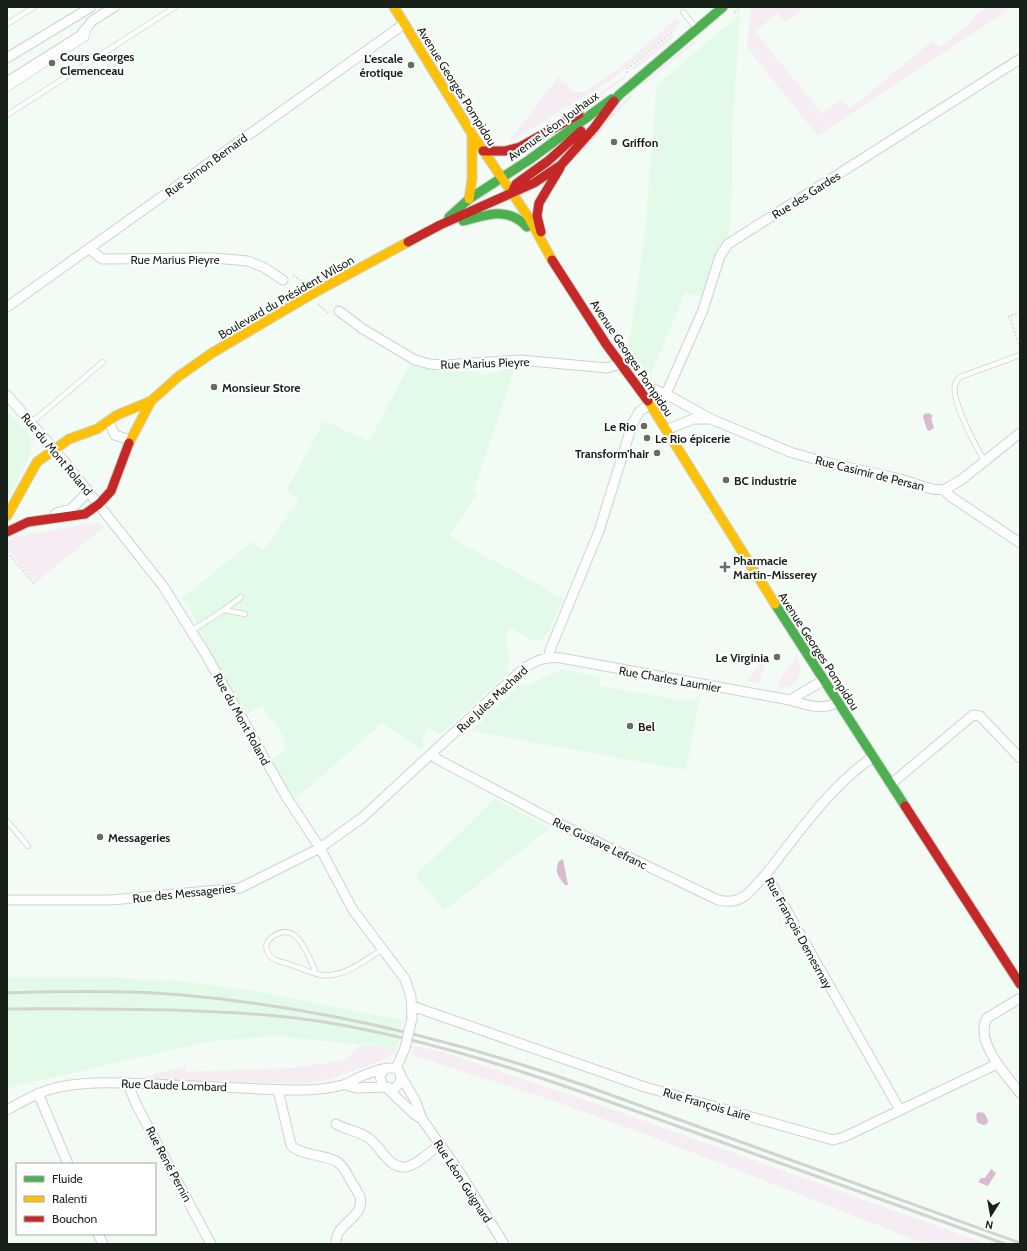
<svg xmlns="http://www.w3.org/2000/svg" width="1027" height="1251" viewBox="0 0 1027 1251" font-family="Cabin,sans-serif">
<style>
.built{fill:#e3fae9}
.green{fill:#f6ecf3}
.water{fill:#d7bbd0}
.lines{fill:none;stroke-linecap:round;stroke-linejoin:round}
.lane-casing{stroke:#ccd4ce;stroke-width:6}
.street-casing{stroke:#ccd4ce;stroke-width:11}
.fast-casing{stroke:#ccd4ce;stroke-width:11}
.slow-casing{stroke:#ccd4ce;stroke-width:11}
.jam-casing{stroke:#ccd4ce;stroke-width:11}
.path{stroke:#dbdedc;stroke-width:2;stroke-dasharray:2 2;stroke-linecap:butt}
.lane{stroke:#fdfefd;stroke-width:4.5}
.street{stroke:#fdfefd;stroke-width:9}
.fast{stroke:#4caf50;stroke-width:9}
.slow{stroke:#ffc107;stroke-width:9}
.jam{stroke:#c62828;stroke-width:9}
.rail{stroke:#d1d3d1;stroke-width:3}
.street-bridge-casing{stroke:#ccd4ce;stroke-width:11;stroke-linecap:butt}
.street-bridge{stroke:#fdfefd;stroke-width:9}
.poi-dot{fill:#646d66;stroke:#fff;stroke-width:1.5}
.labels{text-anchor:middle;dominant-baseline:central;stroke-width:4;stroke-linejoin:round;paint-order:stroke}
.poi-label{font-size:12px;font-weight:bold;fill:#172019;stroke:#fff;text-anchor:start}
.street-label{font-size:12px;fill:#172019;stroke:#fff}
</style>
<rect width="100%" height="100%" fill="#f2fbf4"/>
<path class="built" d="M740,14l-8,115v60l-3,49 -12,13 -16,46 -16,-5 -34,82 -23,-22 17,-119 12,-148z
M410,365l34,7 29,-1 9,3 12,-1 10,-4h11l-42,122 4,3 -28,42 115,63 -16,33 -7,8 -8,1 -22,-13 -5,7 4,28 -3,1 1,9 -68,62 -11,-8 -6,12v12l-41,-28 -88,77 -23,-40 16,-12 -5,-9 2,-1 -10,-17 -2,1 -2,-5 -2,1 -5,-13 -18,10 -46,-84 -8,-22 -9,-11 71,-57 8,10 4,-2 34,-49 -13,-9 38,-70 45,20z
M7,411l24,26v17l-24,46z
M561,669l39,8 -1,9 86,15 15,-5 -14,74 -215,-39 52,-48 3,3z
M495,799l55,29 -106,83 -28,-36z
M7,977h93l74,4 76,9 152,30 -5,28 -123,-12 -68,6 -199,46z"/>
<path class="green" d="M751,7h53l-18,16 -9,-10 -22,19 67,81 20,-13 8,9 82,-68 7,7 35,-28 -1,-3 12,-10h20l2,4 -189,125 -71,-88z
M677,18l2,7 -72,58 -99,60 50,-66 15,15 10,1 40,-28z
M672,35l2,2 -40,33 -2,-2z
M694,41l2,2 -51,41 -1,-2z
M625,75l1,2 -28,21 -23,14 -1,-2z
M631,94l2,2 -22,23 -26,31 -2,-2 26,-32z
M99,522l4,6 -68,55 -28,-35v-6l6,-5z
M795,656c7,11 8,21 -4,30l-13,2 3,-11 12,-14z
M762,661l3,2 -6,20 -12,-2z
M360,1045l37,3 -6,8 -25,10 -36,13 -27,5 -159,-5v-2l42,-11v6l107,-4 48,-7 10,-5z
M414,1046l29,6 148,50 396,142h-61l-268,-105 -101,-37 -145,-47z"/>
<path class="water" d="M929,413l4,3 -2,2 3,10 -5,3 -2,-1 -4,-13 1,-3z
M563,859l5,26h-3c-7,-9 -11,-13 -6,-24z
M978,1112l6,1 4,7 -1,4 -4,1 -6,-3 -1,-7z
M991,1169l5,4 -8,13 -10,-4 3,-4h4z"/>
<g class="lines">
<defs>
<path id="lane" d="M683,12l13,16
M7,24l27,-17
M7,89l79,-51 3,-10
M7,115l168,-108
M32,422l71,-60
M985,461c-9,-13 -34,-62 -30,-76 1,-4 3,-6 5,-8l60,-22
M224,610l21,4
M191,631l33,-21 17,-13
M7,821l21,25
M316,973c-8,-17 -18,-54 -44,-36 -4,3 -7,8 -5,13 2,10 14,12 22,14 11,4 22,9 32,11 23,3 44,-15 62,-26"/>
<path id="street" d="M7,58l84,-51
M7,82l73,-46 12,-15 22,-14
M90,249l12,10 112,-1 34,3 15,6 20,13
M7,307l397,-283
M339,311l24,18 52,31 15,4 13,1 77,-5 87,8 13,-4
M666,394l37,-84 17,-54 8,-12 292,-185
M7,395l57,66 99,125 42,67 82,145 33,50 33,62 52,69 6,18 1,21
M644,395l12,-5 10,4 45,25 79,33 31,9 79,18 32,10 12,1 6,6 70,47
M109,422l6,13 15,5
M666,430l27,-11h17
M944,490l17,-10 59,-47
M56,513l15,-4 18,-18
M549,657l1,-7 49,-119 33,-106 7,-13 11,-8
M824,680l-34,20c16,5 33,11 48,2
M432,754l5,5 123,65 158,76c25,6 32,-9 48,-26
M873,757c-43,29 -75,77 -107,117l134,236
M891,784l82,-69 7,1 40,42
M7,900h104l129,-12 80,-40 43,-31 161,-149c13,-8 22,-12 37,-10l229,42
M1020,998l-33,20c-13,23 19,57 33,75
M412,1006l233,81 188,53 11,-3 153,-73
M396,1069l9,-21
M402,1078l13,22 7,19 38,54 44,71
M130,1083v6l6,15 75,140
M346,1085l10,3 29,-1
M388,1089l26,25 8,5
M278,1090l13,55c5,6 12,7 19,9 25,6 29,3 41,27 3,5 7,11 9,16 6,21 -26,26 -24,47
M38,1093l30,71
M7,1110c14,-8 28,-16 44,-21 33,-9 68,-6 102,-5 35,2 71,3 106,5 28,1 57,3 84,-4 8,-2 14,-8 22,-10 7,-3 18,-8 26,-7 14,0 12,19 0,21l-9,-4 -2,-10 5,-6
M336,1124c10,6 22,7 31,13 7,4 12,12 17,18 21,26 35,4 56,-10
M98,1234l5,10"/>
<path id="fast" d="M614,101l5,-6 104,-88
M449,217l20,-18 60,-39 83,-61
M463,221c24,-6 45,-15 64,6
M775,604l130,202"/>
<path id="slow" d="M394,7l78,127 57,84 23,42
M469,199l3,-20v-45
M648,401l127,203
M129,443l22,-42 28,-25 33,-23 100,-59 96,-52
M7,516l30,-54 32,-23 28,-10 20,-14 34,-14"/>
<path id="jam" d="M483,151h22l15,-4 59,-33
M513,190l3,-6 32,-23 33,-30
M541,232l-4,-16 2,-13 21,-35
M408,242l32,-17 94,-42 27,-18 33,-37 20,-27
M552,260l54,84 42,57
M7,532l21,-10 57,-8 14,-10 12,-13 18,-48
M905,806l115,178"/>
</defs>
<use href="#lane" class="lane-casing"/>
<use href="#street" class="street-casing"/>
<use href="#fast" class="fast-casing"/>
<use href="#slow" class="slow-casing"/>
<use href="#jam" class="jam-casing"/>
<path class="path" d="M734,13l7,-6
M627,73v-4l47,-38
M293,275l12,9
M318,304l10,9h2
M1020,348l-11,-32 11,-3
M7,552l29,34"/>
<use href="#lane" class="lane"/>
<use href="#street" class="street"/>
<use href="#fast" class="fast"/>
<use href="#slow" class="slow"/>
<use href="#jam" class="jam"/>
<path class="rail" d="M7,993c59,-2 117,-3 175,2 139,12 273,45 404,91l434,157
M7,1009c55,-1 111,0 166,1 51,2 101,4 151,12 122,20 237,62 353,104 110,39 219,79 328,118"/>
<defs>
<path id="street-bridge" d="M405,1048l7,-30"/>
</defs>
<use href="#street-bridge" class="street-bridge-casing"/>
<use href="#street-bridge" class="street-bridge"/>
</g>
<g class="poi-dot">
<circle cx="52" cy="63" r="4"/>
<circle cx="411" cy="65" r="4"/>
<circle cx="614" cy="142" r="4"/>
<circle cx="214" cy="387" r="4"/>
<circle cx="644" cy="426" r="4"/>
<circle cx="647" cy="438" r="4"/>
<circle cx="657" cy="453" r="4"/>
<circle cx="726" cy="480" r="4"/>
<path d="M723 561h4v4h4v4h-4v4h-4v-4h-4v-4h4z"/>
<circle cx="777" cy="657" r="4"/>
<circle cx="630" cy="726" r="4"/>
<circle cx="100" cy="837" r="4"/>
</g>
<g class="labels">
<g class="poi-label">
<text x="60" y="56">Cours Georges<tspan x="60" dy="14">Clemenceau</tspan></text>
<text x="403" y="58" text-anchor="end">L'escale<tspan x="403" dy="14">érotique</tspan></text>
<text x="622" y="142">Griffon</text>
<text x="222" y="387">Monsieur Store</text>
<text x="636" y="426" text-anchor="end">Le Rio</text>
<text x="655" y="438">Le Rio épicerie</text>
<text x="649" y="453" text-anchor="end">Transform'hair</text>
<text x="734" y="480">BC industrie</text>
<text x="733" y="560">Pharmacie<tspan x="733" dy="14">Martin-Misserey</tspan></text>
<text x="769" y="657" text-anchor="end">Le Virginia</text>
<text x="638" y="726">Bel</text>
<text x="108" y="837">Messageries</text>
</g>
<g class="street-label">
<text transform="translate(457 86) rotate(58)">Avenue Georges Pompidou</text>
<text transform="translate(553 126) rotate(-36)">Avenue Léon Jouhaux</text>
<text transform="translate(206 165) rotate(-36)">Rue Simon Bernard</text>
<text transform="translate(806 195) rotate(-32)">Rue des Gardes</text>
<text x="175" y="259">Rue Marius Pieyre</text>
<text transform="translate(286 297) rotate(-30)">Boulevard du Président Wilson</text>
<text transform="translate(632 358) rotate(56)">Avenue Georges Pompidou</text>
<text transform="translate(485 363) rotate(-2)">Rue Marius Pieyre</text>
<text transform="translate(57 454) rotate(50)">Rue du Mont Roland</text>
<text transform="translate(870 473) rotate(14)">Rue Casimir de Persan</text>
<text transform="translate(819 651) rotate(57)">Avenue Georges Pompidou</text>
<text transform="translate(670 679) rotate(10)">Rue Charles Laumier</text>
<text transform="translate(492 699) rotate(-43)">Rue Jules Machard</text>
<text transform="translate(242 719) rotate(61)">Rue du Mont Roland</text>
<text transform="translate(600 843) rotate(26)">Rue Gustave Lefranc</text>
<text transform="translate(184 893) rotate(-6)">Rue des Messageries</text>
<text transform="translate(799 933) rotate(61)">Rue François Demesmay</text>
<text transform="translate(174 1085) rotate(2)">Rue Claude Lombard</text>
<text transform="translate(707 1104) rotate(16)">Rue François Laire</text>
<text transform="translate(169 1164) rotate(62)">Rue René Pernin</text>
<text transform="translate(463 1181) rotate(57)">Rue Léon Guignard</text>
</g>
</g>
<rect width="1027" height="1251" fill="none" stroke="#172019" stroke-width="16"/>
<rect x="16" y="1163" width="140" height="72" fill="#ffffff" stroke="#a2a6a3"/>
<rect x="24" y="1176" width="20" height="6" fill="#4caf50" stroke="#a2a6a3"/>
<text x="52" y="1183" font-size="12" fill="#172019">Fluide</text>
<rect x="24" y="1196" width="20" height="6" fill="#ffc107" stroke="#a2a6a3"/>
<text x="52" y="1203" font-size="12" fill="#172019">Ralenti</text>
<rect x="24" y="1216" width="20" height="6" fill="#c62828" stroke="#a2a6a3"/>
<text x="52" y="1223" font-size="12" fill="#172019">Bouchon</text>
<g transform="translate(991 1215) rotate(191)" stroke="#ffffff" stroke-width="3" paint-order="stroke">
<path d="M0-3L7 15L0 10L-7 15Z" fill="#172019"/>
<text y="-6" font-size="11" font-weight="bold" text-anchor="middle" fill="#172019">N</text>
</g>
</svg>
